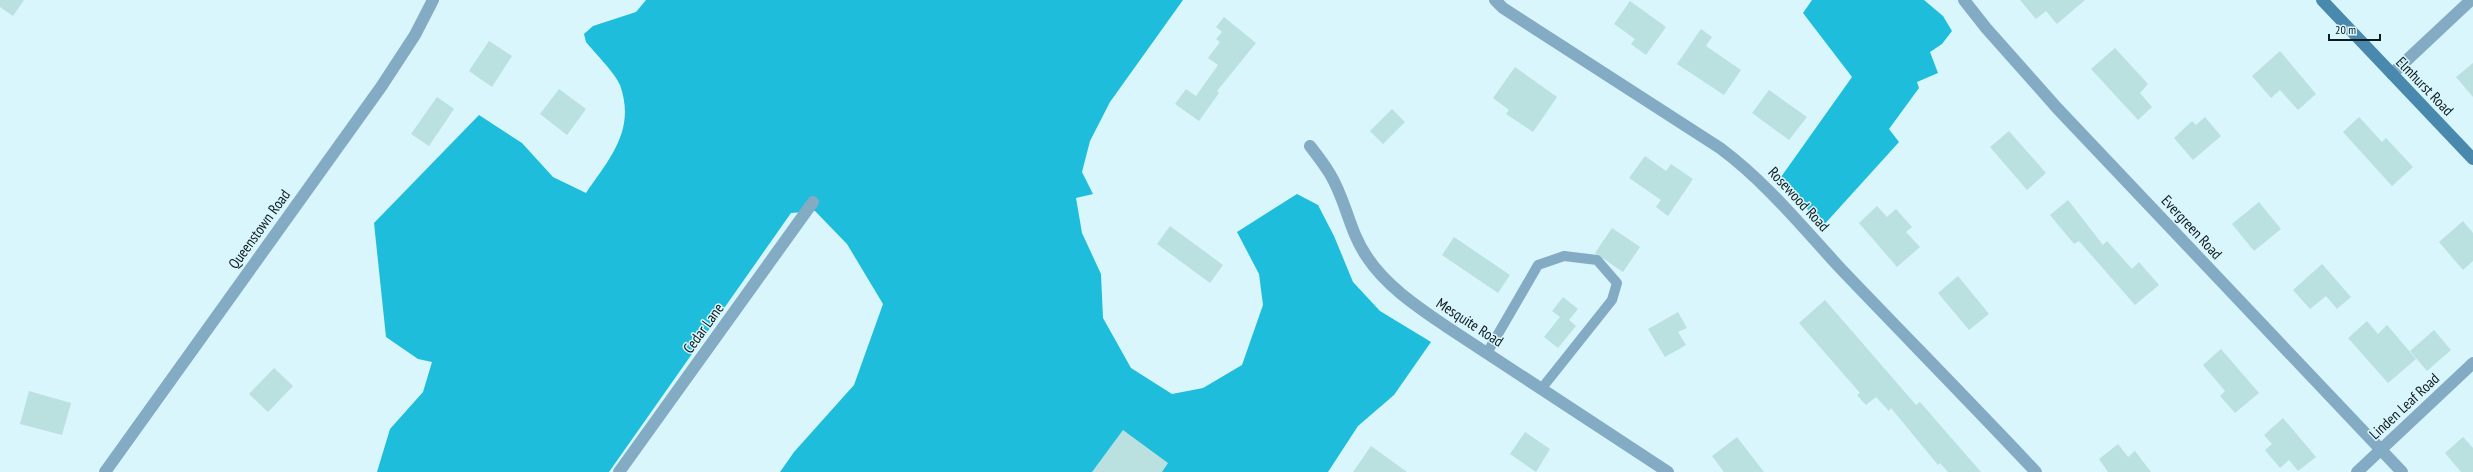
<svg xmlns="http://www.w3.org/2000/svg" width="2473" height="472" viewBox="0 0 2473 472" font-family="'PT Sans Narrow',sans-serif">
<style>
.forest{fill:#1dbddb}
.building{fill:#bae0df}
.lines{fill:none;stroke-linecap:round;stroke-linejoin:round}
.lane{stroke:#83abc4;stroke-width:10}
.street{stroke:#83abc4;stroke-width:12}
.secondary{stroke:#4989ad;stroke-width:12}
.labels{text-anchor:middle;dominant-baseline:central;stroke-width:3;stroke-linejoin:round;paint-order:stroke}
.street-label{font-size:15px;fill:#0e1b1e;stroke:#d9f6fd}
</style>
<rect width="100%" height="100%" fill="#d9f6fd"/>
<path class="forest" d="M646,0h537l-73,102 -20,39 -8,31 11,22 -17,4 6,35 19,41 2,44 28,50 41,26 31,-6 39,-23 21,-60 -4,-31 -22,-42 60,-38 21,11 16,31 19,46 27,29 51,31 -37,53 -36,31 -30,46h-548l14,-20 60,-67 29,-81 -36,-60 -32,-33 -24,2 -182,259h-232l13,-43 33,-37 9,-30 -14,-3 -32,-22 -12,-114 105,-108 43,28 31,34 33,16c24,-35 50,-63 34,-108 -5,-12 -25,-32 -34,-43l-2,-8 9,-8 43,-14z
M1812,0h112l19,16 9,15 -10,13 -12,8 8,21 -21,9 2,6 -30,41 10,13 -77,85 -41,-50 71,-100 -49,-64z"/>
<path class="building" d="M0,0h24l-11,16 -13,-9z
M2020,0h65l-28,24 -11,-13 -10,8z
M1630,1l36,26 -20,28 -15,-11 4,-5 -21,-15z
M1224,17l32,26 -39,48 2,2 -20,28 -24,-17 11,-15 10,7 22,-31 -10,-7 12,-16 -4,-3 6,-7 -6,-5z
M1701,29l11,8 -6,9 35,24 -17,25 -47,-31z
M489,41l23,15 -20,31 -23,-16z
M2115,48l33,36 -8,9 12,14 -14,13 -47,-51z
M2280,51l36,43 -18,16 -18,-20 -9,8 -19,-22z
M2473,63v34l-17,-20z
M1515,67l42,30 -24,35 -27,-18 3,-4 -16,-12z
M559,89l27,20 -19,26 -27,-21z
M1769,90l38,27 -18,23 -37,-27z
M437,97l17,12 -25,37 -18,-12z
M1392,109l13,13 -22,22 -13,-13z
M2205,117l16,19 -28,24 -19,-22 18,-17 4,4z
M2359,117l23,25 4,-4 27,29 -21,19 -49,-54z
M2009,131l37,42 -19,17 -37,-43z
M1645,156l21,15 5,-7 22,15 -25,37 -12,-9 5,-7 -32,-22z
M2068,200l35,45 4,-4 25,28 7,-7 20,23 -24,20 -56,-64 -5,3 -24,-29z
M2259,202l22,27 -27,22 -22,-27z
M1877,206l10,11 9,-8 16,18 -6,5 14,15 -23,20 -38,-44z
M2463,221l10,12v28l-10,9 -24,-28z
M1170,226l53,39 -13,18 -53,-39z
M1612,228l28,19 -17,25 -28,-19z
M1454,237l56,38 -12,18 -56,-38z
M2322,264l29,33 -14,12 -11,-13 -16,13 -17,-19z
M1958,276l31,38 -20,16 -31,-37z
M1563,297l15,12 -9,11 7,6 -18,22 -14,-11 16,-20 -8,-6z
M1825,300l91,105 4,-3 61,70h-33l-8,-9 -2,2 -47,-57 -2,3 -13,-14 -10,8 -9,-10 3,-2 -61,-70z
M1678,312l9,16 -9,4 8,13 -21,12 -17,-28z
M2367,321l11,13 9,-9 29,34 -28,24 -40,-45z
M2434,330l17,20 -24,21 -17,-20z
M2221,349l38,44 -24,20 -15,-17 5,-5 -22,-26z
M274,368l19,18 -25,26 -19,-18z
M29,391l42,12 -9,32 -42,-11z
M2283,418l33,39 -18,14 -9,-11 -9,8 -15,-18 7,-6 -8,-9z
M1123,430l45,33 -6,9h-70z
M1525,432l25,17 -14,23 -26,-18z
M1737,437l27,35h-40l-12,-16z
M2463,437l10,11v24h-12l-16,-19z
M2118,444l10,13 7,-6 16,21h-43l-9,-13z
M1371,446l36,26h-54z"/>
<g class="lines">
<path class="lane" d="M1487,353l51,-88 26,-9 33,4 20,23 -5,17 -70,88"/>
<path class="street" d="M1495,0l8,8 217,140c47,35 82,79 121,121 65,68 131,135 195,203
M1964,0l22,28 71,80 345,364
M2392,74l79,-74
M1310,146c7,9 14,18 20,28 16,26 19,57 37,83 20,30 51,50 80,70l221,145
M105,472l276,-385 34,-52 18,-35
M619,472l194,-270
M2357,472l116,-109"/>
<path class="secondary" d="M2322,0l151,159"/>
</g>
<g class="labels">
<g class="street-label">
<text transform="translate(2425 86) rotate(46)">Elmhurst Road</text>
<text transform="translate(1799 199) rotate(47)">Rosewood Road</text>
<text transform="translate(2192 227) rotate(47)">Evergreen Road</text>
<text transform="translate(259 229) rotate(-54)">Queenstown Road</text>
<text transform="translate(1470 322) rotate(33)">Mesquite Road</text>
<text transform="translate(703 328) rotate(-54)">Cedar Lane</text>
<text transform="translate(2404 406) rotate(-43)">Linden Leaf Road</text>
</g>
</g>
<path d="M2329 34v6h51v-6" fill="none" stroke="#0e1b1e" stroke-width="2"/>
<text x="2335" y="34" font-size="12" fill="#0e1b1e" stroke="#d9f6fd" stroke-width="3" paint-order="stroke">20 m</text>
</svg>
